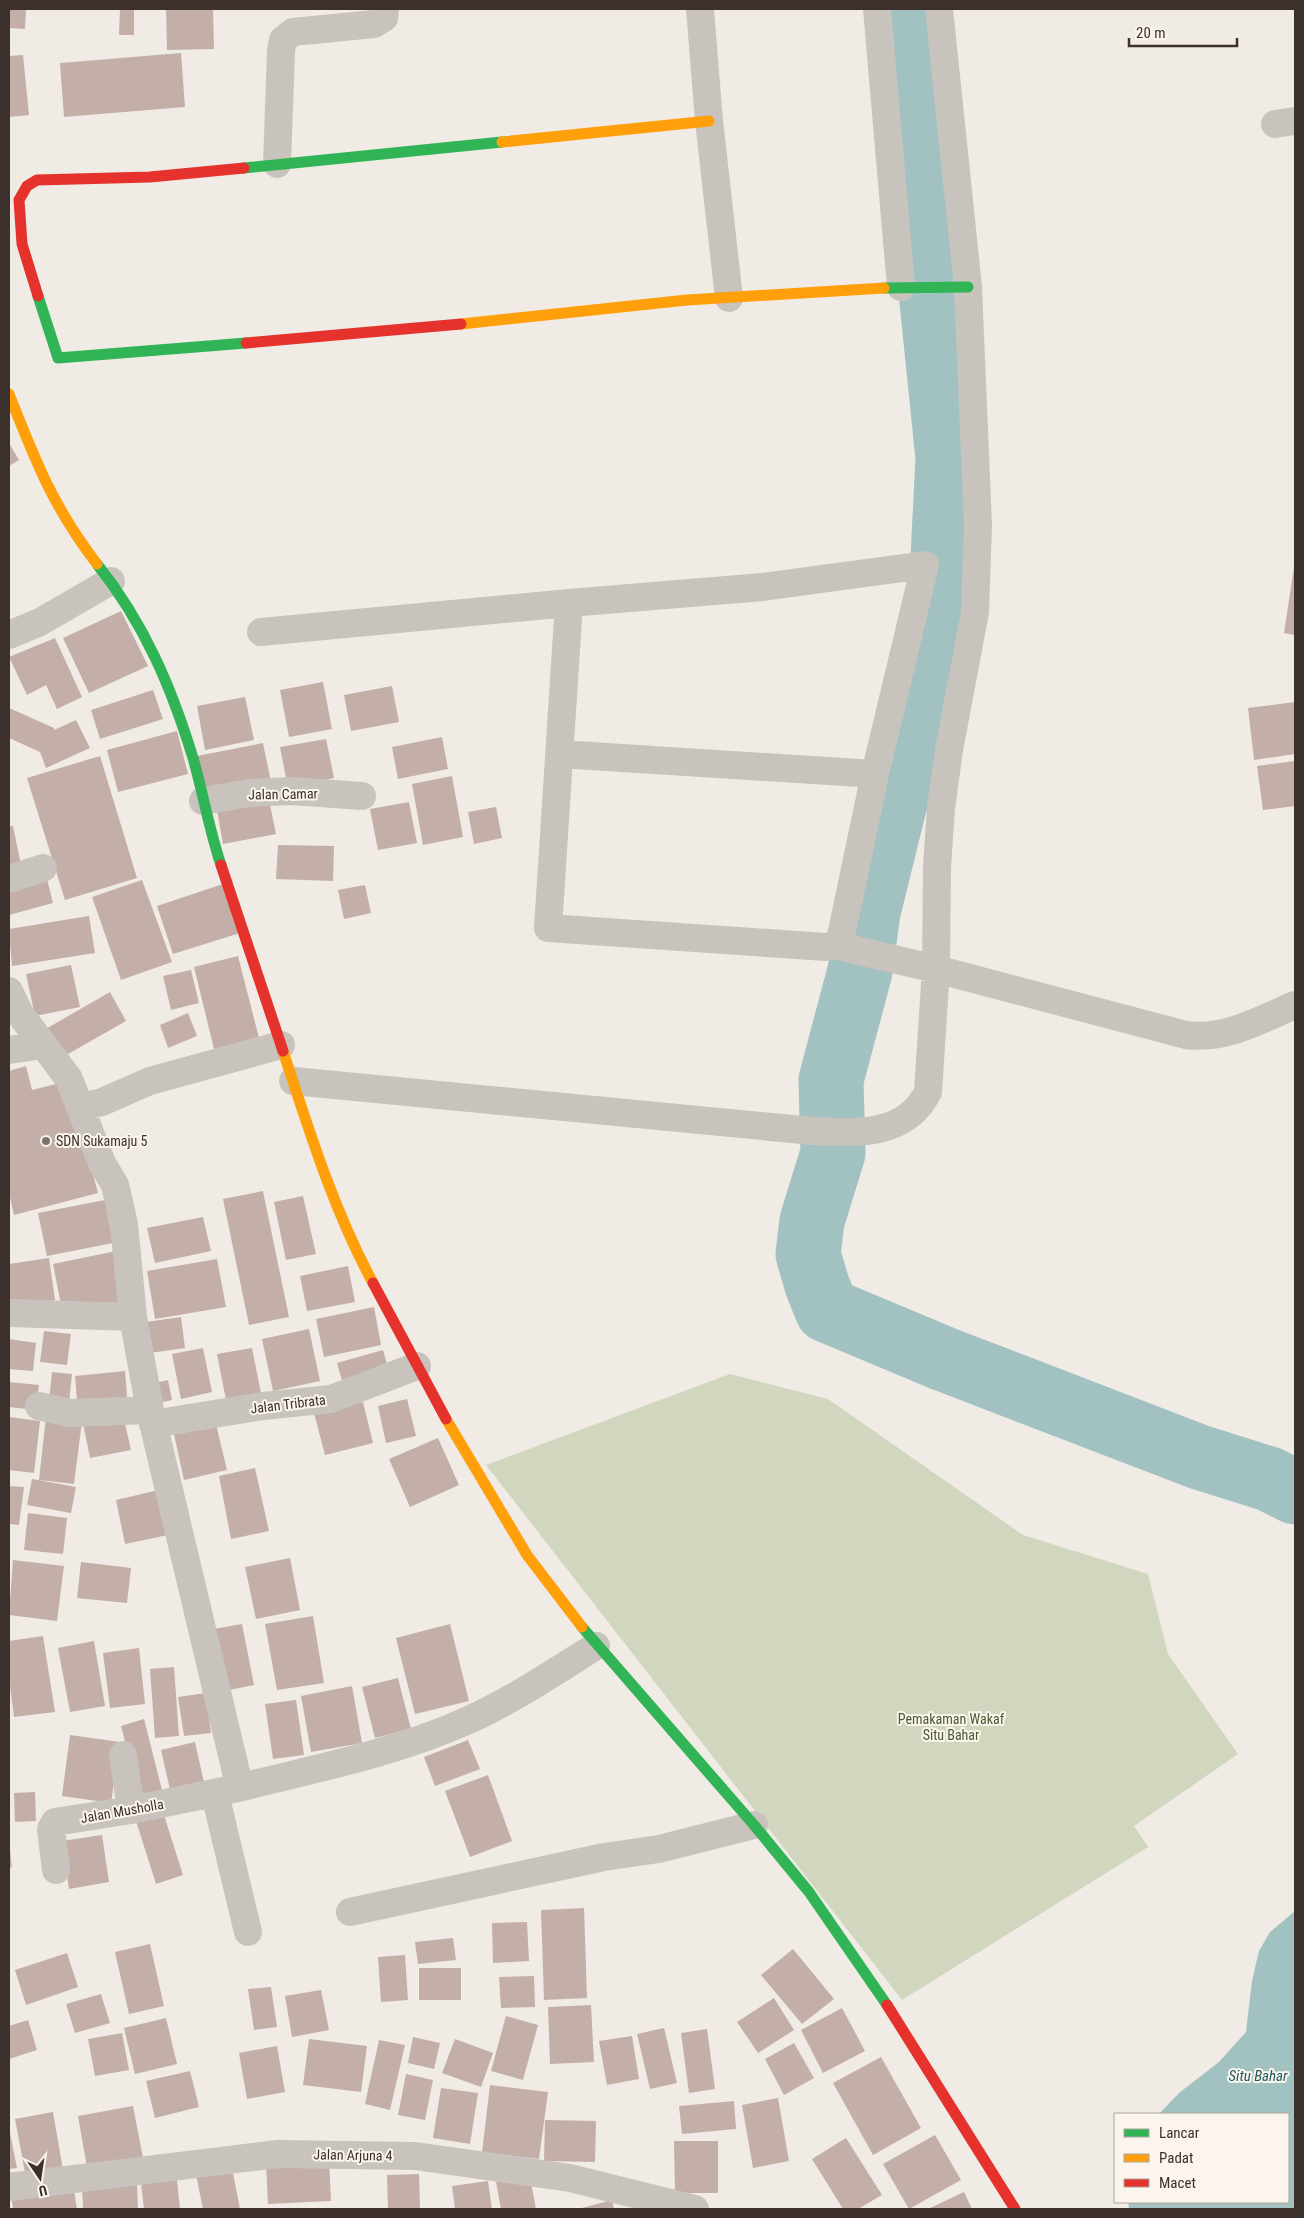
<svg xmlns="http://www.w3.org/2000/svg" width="1304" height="2218" viewBox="0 0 1304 2218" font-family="'Roboto Condensed',sans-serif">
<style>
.green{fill:#d1d6bf}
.water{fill:#a1c2c1}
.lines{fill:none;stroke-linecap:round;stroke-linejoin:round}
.river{stroke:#a1c2c1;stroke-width:65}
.building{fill:#c3afa7}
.street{stroke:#c9c3be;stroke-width:28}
.fast{stroke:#30b455;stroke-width:11}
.slow{stroke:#ff9f0a;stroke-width:11}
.jam{stroke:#e5322d;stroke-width:11}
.poi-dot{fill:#7a716c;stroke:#fbf5ee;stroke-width:2}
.labels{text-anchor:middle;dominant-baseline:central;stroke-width:4;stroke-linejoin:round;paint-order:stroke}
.street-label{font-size:14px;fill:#3b302b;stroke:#fbf5ee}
.poi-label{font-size:14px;fill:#3b302b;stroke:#fbf5ee;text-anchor:start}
.park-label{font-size:14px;fill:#4a5a2e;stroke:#fbf5ee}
.water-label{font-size:15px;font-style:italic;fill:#1f5a5e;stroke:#fbf5ee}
</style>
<rect width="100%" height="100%" fill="#f0ebe5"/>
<path class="green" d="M730,1374l98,25 195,136 125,39 20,80 70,100 -104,72 14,21 -246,153 -416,-535z"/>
<path class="water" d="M1295,1911v298h-166l-1,-7h160v-88h-129l20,-21 40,-31 27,-30 6,-51 7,-30 11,-19z"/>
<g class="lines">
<path class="river" d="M902,9l46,449 -6,119 -16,70 -19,107 -39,158 -8,59 -29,109 2,73 -21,68 -4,33 9,31 10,25 117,49 255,98 70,22 26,13"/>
</g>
<path class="building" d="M9,9h17l-1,20 -16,-1z
M120,9h14v26h-15z
M166,9h47l1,40 -47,1z
M181,53l4,54 -121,10 -4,-54z
M23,55l6,60 -20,2v-61z
M9,443l10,17 -10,6z
M1294,567h1v68l-11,-2z
M121,611l27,55 -59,27 -26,-55z
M55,638l27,59 -25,12 -11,-24 -19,10 -18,-38z
M323,682l9,47 -43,8 -9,-47z
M392,686l7,36 -48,9 -7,-36z
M153,690l10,29 -63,20 -9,-29z
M245,697l9,43 -49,10 -8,-44z
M1295,702v52l-41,6 -6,-52z
M9,708l45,20v2l22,-10 14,28 -44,20 -6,-16 -31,-14z
M177,731l11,43 -70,18 -11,-42z
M442,737l6,32 -50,10 -6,-32z
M326,739l8,39 -46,10 -8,-41z
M263,743l8,39 -66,13 -8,-39z
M100,756l37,122 -72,22 -38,-122z
M1295,761v45l-32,4 -6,-44z
M452,776l11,61 -40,8 -11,-61z
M269,800l7,34 -53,10 -6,-34z
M409,802l8,41 -39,7 -8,-41z
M496,807l6,31 -28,6 -6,-32z
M9,826h4l9,44 -13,2z
M278,845l56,1 -1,35 -57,-2z
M46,875l7,28 -44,12v-31z
M142,880l30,82 -51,18 -29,-83z
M223,884l17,49 -67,21 -16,-48z
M365,885l6,28 -27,6 -6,-29z
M89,916l6,37 -83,13 -3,-37z
M238,956l21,82 -45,11 -20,-82z
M71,965l9,42 -45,9 -9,-42z
M191,970l8,33 -28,7 -8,-34z
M110,992l16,29 -65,37 -17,-28z
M188,1013l9,23 -29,12 -8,-23z
M26,1066l6,24 36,-9 30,112 -84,22 -5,-22v-122z
M263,1191l26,126 -40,8 -26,-126z
M303,1196l13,58 -30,6 -12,-58z
M105,1200l8,43 -66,13 -9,-43z
M203,1217l8,34 -56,12 -8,-35z
M116,1251l10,51 -63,13 -10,-51z
M49,1258l6,42 -46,6v-42z
M217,1259l9,48 -71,12 -8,-48z
M348,1266l7,36 -48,9 -7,-35z
M374,1307l7,38 -57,12 -8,-38z
M181,1317l4,31 -35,5 -4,-31z
M309,1329l11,52 -47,10 -11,-52z
M44,1331l27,3 -4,31 -27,-3z
M9,1339l27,4 -3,28 -24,-2z
M203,1348l9,44 -31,7 -9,-45z
M252,1348l10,50 -35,7 -10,-51z
M383,1350l6,21 -46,13 -6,-21z
M125,1371l3,38 -50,4 -3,-37z
M52,1372l20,2 -3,29 -20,-2z
M168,1380l4,20 -13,3 -4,-20z
M9,1382l30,3 -3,25 -27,-3z
M407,1399l9,37 -30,7 -8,-37z
M363,1402l10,41 -48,12 -11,-42z
M123,1415l8,35 -41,8 -7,-35z
M214,1416l13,54 -43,10 -12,-55z
M9,1417l31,4 -6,52 -25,-3z
M46,1417l36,4 -8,63 -35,-4z
M438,1438l21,47 -49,22 -21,-48z
M255,1468l14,63 -38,8 -12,-63z
M32,1479l44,8 -5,26 -44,-8z
M9,1486l15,1 -5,38 -10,-1z
M159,1490l9,45 -43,9 -9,-44z
M28,1513l39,5 -4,36 -39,-4z
M290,1558l10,52 -44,9 -11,-52z
M13,1560l51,6 -7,55 -48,-6z
M81,1562l50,6 -4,35 -50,-5z
M313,1616l11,67 -47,7 -12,-66z
M242,1624l12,61 -35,7 -11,-62z
M450,1624l19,77 -54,13 -19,-76z
M43,1636l12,76 -41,5 -5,-38v-38z
M94,1641l11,65 -35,6 -12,-64z
M139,1648l6,56 -35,4 -7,-55z
M174,1667l5,69 -24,2 -5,-69z
M398,1678l13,51 -36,9 -13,-51z
M352,1686l10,57 -51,9 -10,-56z
M206,1693l5,40 -27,3 -6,-39z
M296,1700l8,55 -31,4 -8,-55z
M144,1719l19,75 -23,6 -19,-74z
M70,1735l50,7 -9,61 -49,-7z
M468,1740l12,29 -45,17 -11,-29z
M195,1742l10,45 -34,7 -10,-44z
M488,1775l24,66 -42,16 -25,-66z
M35,1792l1,29 -21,1 -1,-29z
M163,1812l20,63 -27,9 -20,-63z
M102,1835l7,47 -40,7 -7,-48z
M9,1841l3,26 -3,1z
M584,1908l3,90 -43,2 -3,-90z
M527,1922l2,39 -36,2 -1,-40z
M453,1938l3,22 -38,4 -3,-22z
M150,1944l14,62 -35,8 -14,-62z
M793,1949l41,50 -32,25 -41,-49z
M67,1953l11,34 -52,18 -11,-35z
M405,1955l3,45 -27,2 -3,-45z
M419,1968h42v32h-42z
M534,1976l1,31 -34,1 -2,-31z
M271,1987l6,40 -23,3 -6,-41z
M321,1990l8,40 -37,7 -7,-41z
M101,1994l9,29 -35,10 -9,-29z
M774,1998l20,32 -36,23 -21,-31z
M591,2005l3,57 -44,2 -2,-57z
M842,2008l23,43 -42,22 -22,-43z
M506,2016l32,9 -15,55 -32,-9z
M166,2018l11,46 -42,10 -11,-46z
M28,2020l9,30 -28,9v-33z
M664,2028l13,55 -27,6 -13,-55z
M707,2029l8,60 -26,4 -8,-60z
M122,2033l7,37 -34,6 -7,-37z
M632,2036l7,43 -32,6 -8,-44z
M413,2037l27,6 -6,26 -26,-6z
M309,2039l58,7 -6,46 -58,-7z
M455,2039l38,14 -12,34 -39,-14z
M379,2040l26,5 -15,65 -25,-6z
M794,2043l20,35 -30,17 -19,-36z
M277,2046l8,46 -38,7 -8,-46z
M881,2057l40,71 -48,27 -40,-72z
M190,2071l9,36 -44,11 -9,-37z
M406,2074l27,6 -8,40 -27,-5z
M490,2085l58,7 -9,67 -57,-7z
M441,2088l37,5 -8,51 -37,-6z
M778,2098l11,63 -36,7 -11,-63z
M734,2101l2,28 -54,5 -3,-28z
M133,2106l11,57 -56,10 -10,-57z
M53,2112l11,64 -37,7 -12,-64z
M545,2120l51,1 -1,41 -51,-1z
M9,2128l8,40 -8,1z
M935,2135l26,45 -52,29 -26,-45z
M846,2138l36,57 -24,14h-15l-31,-50z
M674,2141h44v52h-43z
M329,2159l2,42 -63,3 -2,-41z
M232,2168l8,41h-37l-7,-34z
M419,2174l1,35h-32l-1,-34z
M530,2177l6,32h-35l-5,-27z
M177,2180l3,29h-36l-3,-25z
M488,2181l4,28h-37l-3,-23z
M73,2184l4,25h-64l-2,-16z
M137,2184l1,25h-55l-1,-23z
M964,2192l8,17h-44z
M612,2200l2,9h-36z"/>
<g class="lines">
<path class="street" d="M700,9l9,112 20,177
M877,9l24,278
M1275,124l20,-3
M277,164l4,-113 2,-11 10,-8 81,-8 10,-6 1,-9
M261,632l308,-29 -21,325 278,19 11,-3 4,-8 34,-162 50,-209 -162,22 -194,16
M9,635l31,-13 71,-41
M560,754l315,20
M203,801l46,-8 43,-2 70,5
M9,879l34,-11
M834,945l102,24 250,66c41,5 73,-15 109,-30
M9,991l11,23 49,65 33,84 13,22 9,39 9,93 17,93 86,362 2,16c75,-19 154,-34 226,-66 46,-20 89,-49 132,-76
M9,1050l34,-5
M293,1081l520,50c44,2 92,6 115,-39l8,-123 1,-102 4,-59 8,-58 26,-138 3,-87 -10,-238 -29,-278
M81,1107l21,-5 48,-21 131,-36
M9,1313l124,4
M39,1406l31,7 80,-3
M153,1424l110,-18 68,-7 86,-33
M123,1755l8,55
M215,1794l33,138
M56,1870l-5,-41 4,-7 76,-12 107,-22
M350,1912l254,-55 55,-8 95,-24
M9,2187l269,-33 137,2 155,22 125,31"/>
<path class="fast" d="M244,168l258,-26
M884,288l84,-1
M38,296l20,62 188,-15
M97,564c47,59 74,122 96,194 10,35 16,71 28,107
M582,1627l172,198 55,67 78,113"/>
<path class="slow" d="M502,142l207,-21
M461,324l226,-24 197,-12
M9,394c26,66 44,113 88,170
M283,1051c26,79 50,158 90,232
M446,1419l81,136 55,72"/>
<path class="jam" d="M38,296l-16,-52 -3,-44 8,-14 10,-6 113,-3 94,-9
M246,343l215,-19
M221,865l62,186
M373,1283l73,136
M887,2005l128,204"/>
</g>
<circle class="poi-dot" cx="46" cy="1141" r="5"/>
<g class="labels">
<g class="street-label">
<text transform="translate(283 794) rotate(-1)">Jalan Camar</text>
<text transform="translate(288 1404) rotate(-7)">Jalan Tribrata</text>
<text transform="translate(122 1811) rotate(-10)">Jalan Musholla</text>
<text transform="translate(353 2155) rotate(1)">Jalan Arjuna 4</text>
</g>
<g class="poi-label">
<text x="56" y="1141">SDN Sukamaju 5</text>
</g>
<g class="park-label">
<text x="951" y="1719">Pemakaman Wakaf<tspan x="951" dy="16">Situ Bahar</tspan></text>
</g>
<g class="water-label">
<text x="1258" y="2076">Situ Bahar</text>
</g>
</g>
<rect width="1304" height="2218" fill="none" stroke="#3b302b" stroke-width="20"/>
<rect x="1114" y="2113" width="175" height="90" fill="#fbf5ee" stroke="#aea6a0"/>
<rect x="1124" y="2129" width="25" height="8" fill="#30b455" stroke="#aea6a0"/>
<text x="1159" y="2138" font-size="15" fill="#3b302b">Lancar</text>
<rect x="1124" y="2154" width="25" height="8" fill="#ff9f0a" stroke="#aea6a0"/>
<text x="1159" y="2163" font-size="15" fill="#3b302b">Padat</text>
<rect x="1124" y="2179" width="25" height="8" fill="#e5322d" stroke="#aea6a0"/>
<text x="1159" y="2188" font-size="15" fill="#3b302b">Macet</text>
<g transform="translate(40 2178) rotate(167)" stroke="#fbf5ee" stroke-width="4" paint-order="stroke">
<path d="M0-4L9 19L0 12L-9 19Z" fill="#3b302b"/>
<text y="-8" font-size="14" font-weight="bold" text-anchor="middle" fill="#3b302b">U</text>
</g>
<path d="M1129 38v8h108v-8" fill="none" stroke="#3b302b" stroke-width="2.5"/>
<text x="1136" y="38" font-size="15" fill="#3b302b" stroke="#fbf5ee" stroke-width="4" paint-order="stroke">20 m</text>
</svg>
